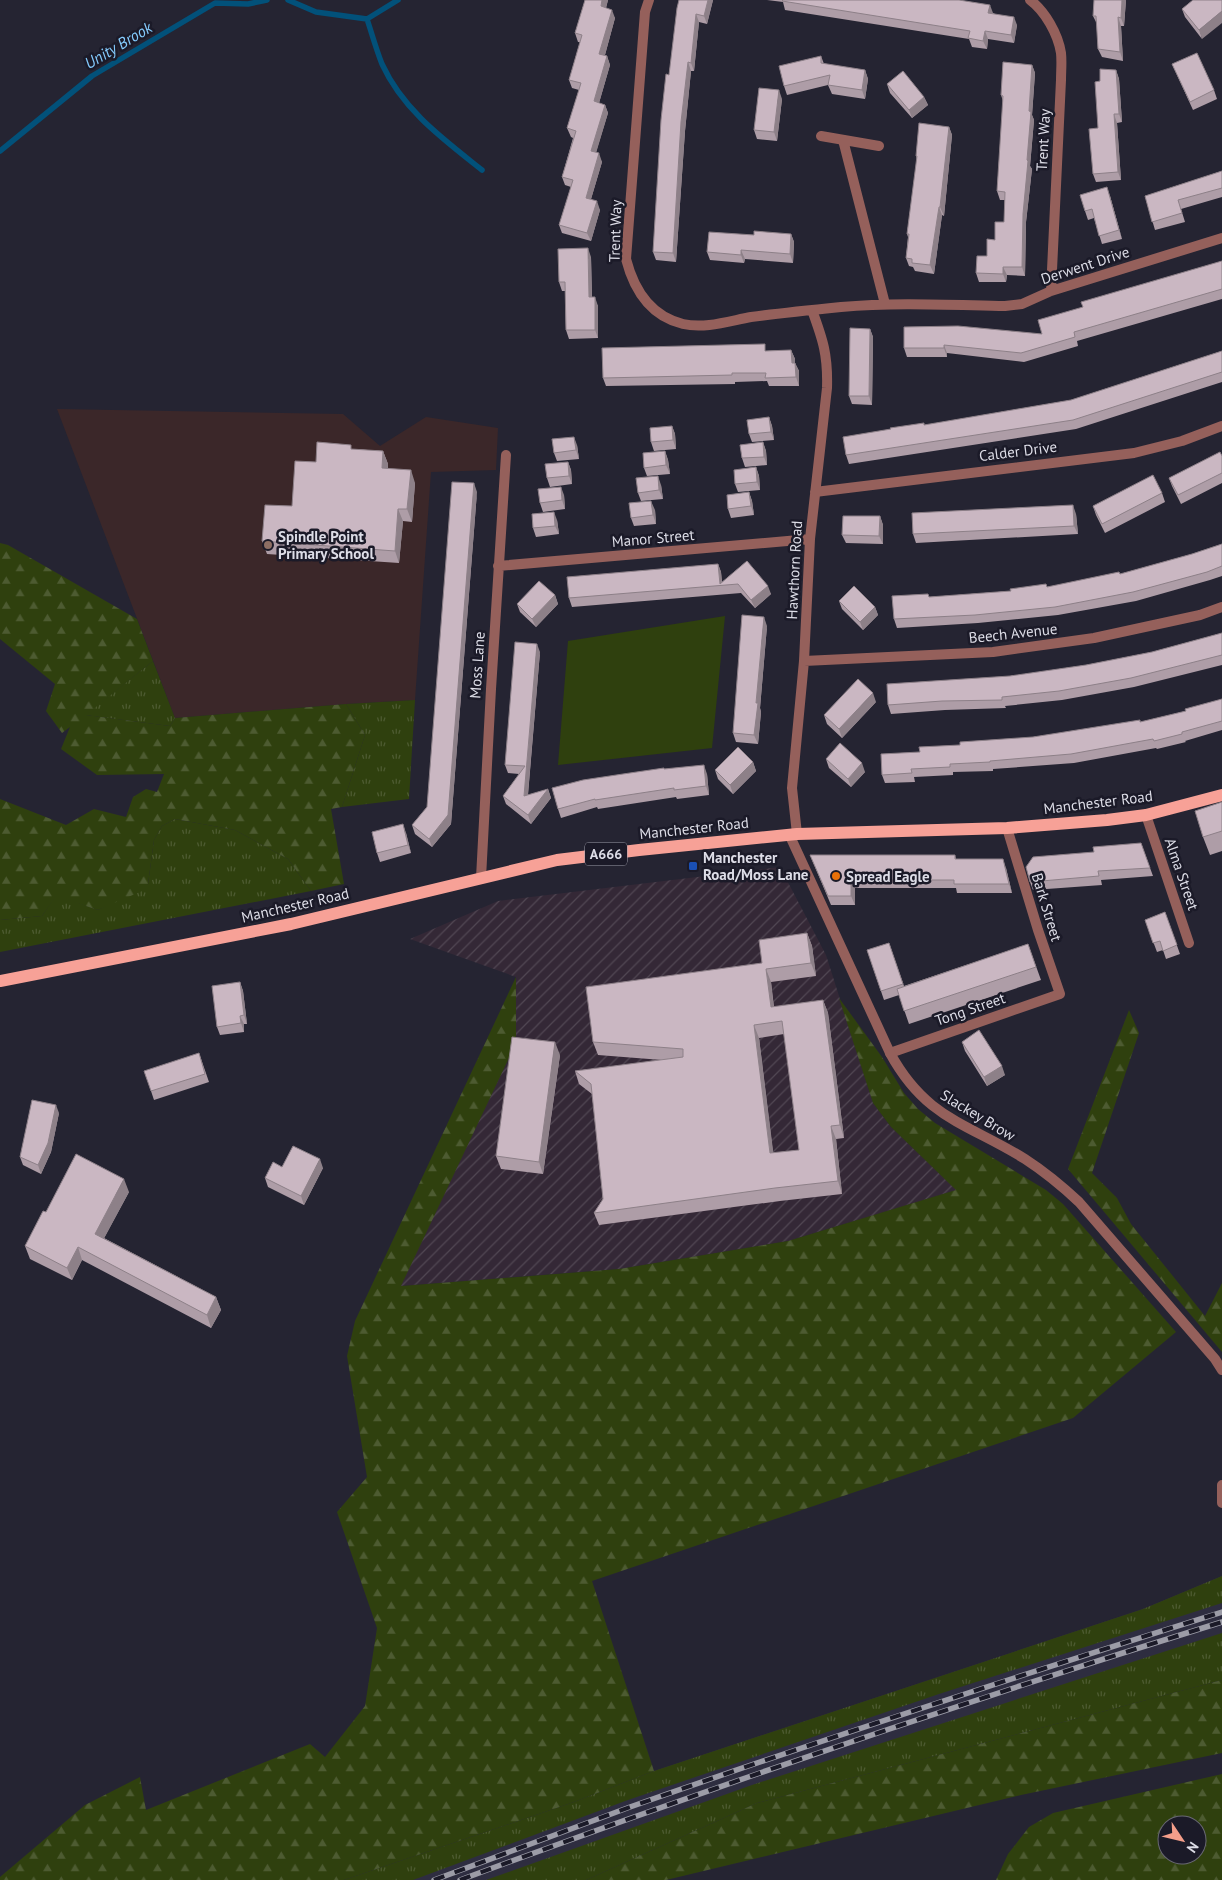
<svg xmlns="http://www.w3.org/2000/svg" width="1222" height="1880" viewBox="0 0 1222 1880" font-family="'PT Sans',sans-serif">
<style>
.built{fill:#2e2d40}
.industrial{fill:url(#industrial-furrows)}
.education{fill:#3b2729}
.grass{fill:url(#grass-tufts)}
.forest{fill:url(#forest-firs);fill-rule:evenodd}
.park{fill:#2f400e}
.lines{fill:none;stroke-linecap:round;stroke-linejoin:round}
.stream{stroke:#02517a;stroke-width:5.5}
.minor{stroke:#95605b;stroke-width:10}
.tertiary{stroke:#95605b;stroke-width:10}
.primary{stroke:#f7a197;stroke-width:12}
.rail-casing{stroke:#9c9ca7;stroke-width:5.5}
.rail{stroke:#1b1a28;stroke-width:4;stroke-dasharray:11;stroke-linecap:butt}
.wall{fill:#ae9da7;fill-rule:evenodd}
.shaded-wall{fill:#8d8088}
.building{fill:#cab7c2;stroke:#8d8088;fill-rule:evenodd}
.education-dot{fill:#8d6e63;stroke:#1b1a28;stroke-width:2}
.transit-dot{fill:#1a4fb4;stroke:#1b1a28;stroke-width:2}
.food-dot{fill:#e8710a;stroke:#1b1a28;stroke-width:2}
.labels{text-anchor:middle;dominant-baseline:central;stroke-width:5;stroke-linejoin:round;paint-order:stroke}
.shield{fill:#1b1a28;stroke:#a3a2ae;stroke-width:1}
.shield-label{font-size:14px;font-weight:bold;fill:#dddde7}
.street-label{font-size:15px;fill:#dddde7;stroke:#1b1a28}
.poi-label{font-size:15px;font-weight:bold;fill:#dddde7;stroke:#1b1a28;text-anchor:start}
.water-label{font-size:16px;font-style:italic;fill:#84cafc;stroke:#1b1a28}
</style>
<defs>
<pattern id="industrial-furrows" width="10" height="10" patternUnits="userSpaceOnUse" patternTransform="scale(1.25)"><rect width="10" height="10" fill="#342836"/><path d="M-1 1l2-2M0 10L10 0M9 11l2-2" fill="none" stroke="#514753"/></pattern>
<pattern id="grass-tufts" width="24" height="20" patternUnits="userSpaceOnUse" patternTransform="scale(1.25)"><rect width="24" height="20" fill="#2f400e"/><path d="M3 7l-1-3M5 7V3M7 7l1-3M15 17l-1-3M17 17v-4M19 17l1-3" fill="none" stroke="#4d5b31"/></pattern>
<pattern id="forest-firs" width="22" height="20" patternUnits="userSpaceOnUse" patternTransform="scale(1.25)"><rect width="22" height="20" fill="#2f400e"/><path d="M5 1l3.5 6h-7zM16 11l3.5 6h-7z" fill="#4d5b31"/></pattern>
</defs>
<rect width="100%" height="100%" fill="#252432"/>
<path class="built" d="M1222,1576v104l-465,123 -171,77h-242l230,-78 80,-31 489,-162z"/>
<path class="industrial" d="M780,867l46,88 47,148 18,24 66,63 -169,51 -169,28 -219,17 116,-244v-65l-106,-38 88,-38z"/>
<path class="education" d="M57,409l286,5 37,32 46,-29 72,11 -2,42 -65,2 -16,228 -69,4 -171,14z"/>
<path class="grass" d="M153,661l22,57 -5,8 -85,-11z
M415,700l-6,99 -67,8 23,-72 -19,-31z
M175,819l60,11 53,29 23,32 -311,61v-32l42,-4 14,-21 42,15 50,-26 6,-44 8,-14z
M1222,1576v27l-283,91 -311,106 -215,80h-69l230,-78 80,-31 489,-162z
M1222,1633v47l-465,123 -171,77h-100l266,-95z"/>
<path class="forest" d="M0,543l8,2 129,74 16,42 -67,54 84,11 5,-8 171,-14 19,31 -23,72 -11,2 13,75 -33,7 -23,-32 -53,-29 -60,-11 -13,7 -8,14 -6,44 -6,7 -44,19 -42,-14 -14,20 -42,4v-121l66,26 28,-16 32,8 7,-20 13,-8 11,3 7,-18 -67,1 -36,-26 9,-22 -8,6 -16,-22 9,-27 -55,-45z
M516,977v66l-115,243 218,-17 169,-28 168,-51 -65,-63 -18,-24 -34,-105 43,59 22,36 14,16 17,14 111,67 17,14 113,128 -103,86 -481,163 62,190 -80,31 -230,78h-344v-3l85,-72 55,-28 6,33 164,-66 15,13 40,-51 12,-78 -40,-116 30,-35 -20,-121 8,-35z
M1129,1010l10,23 -47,140 25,25 14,26 74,92 17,-33v69l-154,-183z
M1222,1680v73l-201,42 -355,85h-80l171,-77z
M1222,1774v106h-226l12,-26 21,-27 24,-14zM1167,1825h30v30h-30z"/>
<path class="park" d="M725,616l-13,132 -154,17 10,-124z"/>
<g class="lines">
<path class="stream" d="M288,0l28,12 51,7 31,-19
M367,19c5,15 9,30 15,45 21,46 61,75 100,106
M0,151l92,-75 123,-73 33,1 19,-4"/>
<path class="minor" d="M649,0l-4,12 -19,247c8,31 24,57 57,65 22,5 46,-3 68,-7 30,-4 60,-7 90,-10 55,-5 110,-2 164,-1l17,-2 29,-13 171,-53
M1030,0c15,11 28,34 31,53 1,9 0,18 0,27l-10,211
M821,136l58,10
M843,140l42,164
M815,492l319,-39 48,-12 40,-15
M498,566l312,-27
M804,661l189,-9 101,-14 106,-23 22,-8
M1146,815l43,128
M797,834l-5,-46 12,-127 6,-122 17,-151c1,-33 -4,-48 -15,-78
M481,878l10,-189 15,-234
M890,1053l170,-59 -22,-64 -31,-102"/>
<path class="tertiary" d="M789,834l101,219c36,66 77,70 135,106 20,13 37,27 54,43l136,157 7,11
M1222,1485v18"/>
<path class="primary" d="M0,981l291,-57 266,-64 82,-10 158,-16 210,-6 100,-8 39,-5 76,-20"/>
<defs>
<path id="rail" d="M434,1880c65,-24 130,-49 196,-73 196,-69 394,-133 592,-195
M460,1880c252,-93 506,-179 762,-258"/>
</defs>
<use href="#rail" class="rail-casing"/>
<use href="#rail" class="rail"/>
</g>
<path class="wall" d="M585,0h23l-2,8 9,10 -10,37 2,1 3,9 -11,38 6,2 3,8 -12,39 6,10 -11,37 9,11 -9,31 -29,-8 -3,-8 12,-38 -6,-2 -3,-8 11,-39 -2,-1 -4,-9 12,-38 -7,-2 -3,-8 11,-38h-2l-3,-9z
M679,0h34l-6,24 -8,-2 -5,49h-3l-6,60 -9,131 -20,-2 -3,-8 16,-177z
M767,0h192l34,13 24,12 -3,18 -26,-4 -1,10 -15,-2 -3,-8 -184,-29 -2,-8z
M1126,0l-2,26h-3l2,35 -21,-4 -4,-8 -1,-25 -4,-8z
M1193,0l9,39 -17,-22 -3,-8z
M821,56l3,8 41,6 3,9 -3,20 -33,-5 -4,-9 -41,10 -3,-9z
M1172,64l42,26 3,9 -24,11z
M1032,65l3,8 -3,42 2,5 -4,46 2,3 -6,53 -1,54 -18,-1 -1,7h-27l-3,-9 11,-17 17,-34 1,-22h-5l-3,-9 6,-90 -2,-6z
M1116,70l3,9 3,43 -5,1 4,57 -25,2 -3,-8 5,-46 2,-47z
M887,84l37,13 4,8 -16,13 -22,-25z
M782,99l-5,42 -20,-2 -3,-9z
M949,127l3,8 -8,81 -2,-1 -8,59 -19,-3 -2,-4 -4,-1 -3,-8 2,-21 -1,-3 10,-75 -1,-3z
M1222,171v26l-41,12 4,13 -30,8 -10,-34z
M1110,196l12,43 -20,5 -8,-26 -6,2 -3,-9z
M791,234l3,8 -1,21 -48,-4 -1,4 -34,-3 -3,-8 47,-17z
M591,257l1,40 6,9v32l-29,1 -3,-9 -1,-39h-3l-3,-9z
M1222,261v38l-145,42 1,5 -54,16 -77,-9v4h-40l-3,-9 138,-14 41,-27z
M870,329l3,8 -1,68 -20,-1 -3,-8z
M791,350l4,9v4l4,8v15h-30l-2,-5 -32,1v2l-129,2 -3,-8 164,-27z
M1222,351v31l-146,47 -227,35 -3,-9 79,-30 146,-25z
M769,417l3,9 2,14 -22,2 -3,-8z
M672,426l3,8 1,15 -22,2 -3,-9z
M763,442l3,9 1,14 -22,2 -3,-9z
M577,445l2,14 -22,2 -3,-8z
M353,449l30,2 5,13v4l27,15 -3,39 -9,-1 -4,42 -132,-9 -5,-13 30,-35 24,-44z
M665,451l3,9 2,14 -23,2 -3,-8z
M1222,456v27l-41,21 -9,-18 -3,-8z
M568,462l3,8 1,14 -22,3 -3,-9z
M756,467l3,9 1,14 -22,2 -3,-8z
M661,485l2,14 -22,2 -3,-8z
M477,492l-26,332 -19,23 -17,-13 -3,-9 15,-18z
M749,492l3,9 2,14 -23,3 -3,-9z
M1162,493l3,9 -60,31 -9,-18 -3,-9z
M564,495l1,14 -22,3 -3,-9z
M655,510l1,14 -22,2 -3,-8z
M1076,514l2,20 -162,9 -3,-9z
M880,516l3,9v19l-37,-1 -4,-8z
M557,520l2,14 -23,3 -3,-9z
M1222,544v32l-12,4 -74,21 -78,14 -80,8 -81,5 -3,-9 36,-22 81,-6 36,-4 73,-13 72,-20z
M747,561l24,33 -16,14 -14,-15 -169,14 -3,-9 149,-34 3,8 1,10z
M555,595l3,9 -22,23 -16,-15 -3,-8z
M839,601l36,6 3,8 -15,15 -21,-21z
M767,626l-7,82 1,4 -3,32 -22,-2 -3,-9z
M1222,633v32l-88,22 -72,13 -57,6 1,2 -61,2 -54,4 -3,-9 122,-29 76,-11 66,-13z
M540,652l-12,143 20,-6 3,9 -20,26 -25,-20 -3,-8 16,-22 -11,-1 -3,-8z
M1222,699v31l-37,11 1,1 -29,7 -1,-1 -82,15 -81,6v2l-40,1v3l-39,2 1,5 -30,1 -3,-8 38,-23 40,-7 73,-8 107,-15 46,-11z
M876,702l-34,36 -15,-14 -3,-9z
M826,759l39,13 -14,15 -22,-19z
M753,762l3,9 -23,23 -15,-15 -3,-9z
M664,769l43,5 2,21 -32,4 -1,-2 -78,12 -1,-2 -36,11 -3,-9z
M1222,802v49l-12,4 -7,-18z
M406,833l5,20 -31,9 -3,-9z
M1141,843l12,33 -52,4 1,5 -69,5 -3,-8 64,-30z
M810,855h145l1,4 50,9 6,25h-55l-1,-5h-101v17h-24z
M1165,912l15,42 -14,5 -3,-9 -6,2 -12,-32z
M807,933l5,13 4,30 -45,6 3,25 49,-7 5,13 16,125 -8,1 6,55 -62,7 -181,24 -5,-12 9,-14 -11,-105 -13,-10 -4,-13 87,-11 -64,-5 -5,-13 169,-79zM784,1034l15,116 -26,3 -14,-115z
M889,943l15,43 124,-42 13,36 -132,44 -10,-29 -15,5 -17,-50z
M240,982l3,9 4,33h-3v8l-24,3 -3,-8z
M962,1042l43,33 -18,11 -22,-35z
M199,1053l10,29 -55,18 -3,-9z
M560,1055l-17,119 -42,-5 -5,-13z
M59,1113l-8,39 -10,22 -18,-9 -3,-8z
M282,1167l41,1 -19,37 -36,-18 -3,-9z
M129,1192l-25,46 112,59 5,13 -10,18 -129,-68 -10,20 -42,-21 -5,-13 21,-34z"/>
<path class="shaded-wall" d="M602,0h6l-4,15 -3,-9z
M708,0h5l-6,24 -3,-8z
M1122,0h4l-2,26 -3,-8z
M990,5l3,8h-5z
M612,10l3,8 -12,44 -4,-8z
M1222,11v12l-20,16 -3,-9z
M696,14l3,8 -5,49 -3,-8z
M1014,17l3,8 -3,18 -3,-8z
M1118,17l3,9 2,35 -3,-9z
M985,31l3,8 -1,10 -4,-8z
M607,56l3,9 -13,45 -3,-9z
M688,62l3,9 -6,60 -9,131 -3,-9 8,-131z
M1032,65l3,8 -3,42 2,5 -4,46 2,3 -6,53 -1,54 -3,-9 1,-53 4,-54 2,-49z
M865,70l3,9 -3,20 -3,-9z
M1116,70l3,9 3,43 -3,-8z
M779,90l3,9 -5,42 -3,-9z
M924,97l4,8 -16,13 -3,-8z
M605,105l3,8 -14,47 -3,-9z
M1114,114l3,9 4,57 -3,-8z
M949,127l3,8 -8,81 -4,-9z
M599,153l3,9 -13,44 -3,-8z
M1107,187l3,9 12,43 -3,-9z
M597,201l3,9 -9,31 -4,-8z
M939,207l3,8 -8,59 -4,-9z
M791,234l3,8 -1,21 -3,-9z
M588,248l3,9 1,49 -3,-9z
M741,250l4,9 -1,4 -3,-8z
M1003,267l4,8 -1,7 -3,-8z
M595,297l3,9v32l-3,-8z
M870,329l3,8 -1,68 -3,-9z
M944,345l3,8v4l-3,-9z
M791,350l4,9v12l-3,-8z
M795,363l4,8v15l-3,-9z
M769,417l3,9 2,14 -3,-8z
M672,426l3,8 1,15 -3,-9z
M574,437l3,8 2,14 -3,-9z
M763,442l3,9 1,14 -3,-8z
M383,451l5,13 -1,17 -5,-13z
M665,451l3,9 2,14 -4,-9z
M568,462l3,8 1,14 -3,-8z
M756,467l3,9 1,14 -3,-8z
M411,470l4,13 -3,39 -5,-13z
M658,476l3,9 2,14 -4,-9z
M474,483l3,9 -26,332 -19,23 -3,-8z
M561,487l3,8 1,14 -3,-9z
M749,492l3,9 2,14 -3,-9z
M651,501l4,9 1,14 -3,-9z
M1073,505l3,9 2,20 -4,-8z
M398,509l5,12 -4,42 -4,-12z
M554,512l3,8 2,14 -4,-8z
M880,516l3,9v19l-4,-8z
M718,564l3,8 1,13 -2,-1z
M768,586l3,8 -16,14 -4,-8z
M555,595l3,9 -22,23 -4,-8z
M875,607l3,8 -15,15 -3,-8z
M764,617l3,9 -7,82 1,4 -3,32 -4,-9 2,-32z
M537,644l3,8 -13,153 -3,-9z
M873,693l3,9 -34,36 -3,-9z
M753,762l3,9 -23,23 -3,-9z
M862,763l3,9 -14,15 -3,-8z
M704,765l3,9 2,21 -3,-9z
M548,789l3,9 -20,26 -3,-9z
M403,824l3,9 5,20 -3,-8z
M1003,859l3,9 6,25 -3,-9z
M851,880l4,8v17l-4,-9z
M807,933l5,13 4,30 -5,-13z
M766,969l5,13 4,38 -4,-13z
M240,982l3,9 4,33 -3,-9z
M823,1000l5,13 16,125 -4,-13z
M240,1016l4,8v8l-3,-9z
M754,1025l5,13 16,128 -5,-13z
M555,1042l5,13 -17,119 -4,-12z
M1002,1066l3,9 -18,11 -3,-9z
M56,1105l3,8 -8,39 -10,22 -3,-9z
M831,1126l5,13 6,55 -4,-13z
M320,1159l3,9 -19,37 -3,-9z
M124,1179l5,13 -29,54 -5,-12z
M78,1247l4,13 -10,20 -5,-12z
M216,1297l5,13 -10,18 -4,-13z"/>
<path class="building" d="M585,0h17l-1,6 11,4 -13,44 8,2 -13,45 11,4 -14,46 8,2 -13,45 11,3 -10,32 -28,-8 14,-45 -11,-3 14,-46 -9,-3 14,-45 -12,-3 13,-45 -7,-2z
M679,0h29l-4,16 -8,-2 -5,49 -3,-1 -7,60 -8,131 -20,-1 8,-132 5,-46 3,1 8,-67z
M783,0h176l31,5 -2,8 26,4 -3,18 -26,-4 -2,10 -15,-3 2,-7 -188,-30z
M1094,0h28l-1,18 -3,-1 2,35 -22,-3 -2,-33h-3z
M1193,0h29v11l-23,19 -17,-21z
M1197,53l17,37 -24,12 -18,-38z
M821,56v7l44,7 -3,20 -34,-5 2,-10 -46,11 -5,-20z
M1003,62l29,3 -3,46 2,1 -4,48 1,1 -5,53 -1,53h-19v7l-27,-1 1,-17h10v-17l8,1v-18h9l1,-30 -8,-1 6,-95 -2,-1z
M1100,69l16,1 3,44h-5l4,58 -25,2 -4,-45 9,-1 -3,-46 5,-1z
M903,71l21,26 -15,13 -22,-26z
M759,88l20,2 -5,42 -20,-2z
M919,123l30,4 -9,80h-1l-9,58 -18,-2v-4l-6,-1 3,-24h-2l10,-78h-1z
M1222,171v17l-44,12 4,13 -30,9 -7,-26z
M1107,187l12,43 -20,6 -7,-27 -7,2 -5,-16z
M754,231l37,3 -1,20 -49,-4v5l-34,-3 2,-20 45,3z
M588,248l1,49h6v33h-29l-1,-48h-6l-1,-33z
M1222,261v28l-148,43 1,5 -54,16 -77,-8v3h-40v-21l54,-1 84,8 -4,-14 45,-13 -2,-5z
M850,328l20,1 -1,67h-20z
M765,344v7l26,-1 1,13h3l1,14 -31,1 1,-5h-34v2l-129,3 -1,-30z
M1222,351v21l-149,48 -227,35 -3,-18 48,-8 -1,-1 34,-5v2l147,-25z
M769,417l2,15 -22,2 -2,-14z
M672,426l1,14 -22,2 -1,-14z
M574,437l2,13 -22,3 -2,-14z
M317,442l34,3v4l32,2 -1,17 29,2 -4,39h-9l-3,42 -133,-10 3,-36 27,1 3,-45 21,1z
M763,442l1,15 -22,1 -2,-13z
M665,451l1,14 -22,3 -1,-15z
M1220,452l2,4v17l-44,22 -9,-17z
M568,462l1,14 -22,2 -2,-14z
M756,467l1,15 -22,2 -1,-14z
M1153,475l9,18 -60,31 -9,-18z
M658,476l1,14 -21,3 -2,-15z
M452,482l22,1 -26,332 -19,24 -17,-14 15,-18z
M561,487l1,13 -22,3 -2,-14z
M749,492l2,14 -23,3 -1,-14z
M651,501l2,14 -22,3 -2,-15z
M1073,505l1,21 -161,8 -1,-21z
M554,512l1,14 -22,2 -1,-14z
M843,516h37l-1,20 -37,-1z
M1222,544v22l-15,6 -74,20 -78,15 -80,8 -81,4 -2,-23 36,-2 1,3 82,-6 -1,-2 36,-5 1,3 72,-15 1,2 72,-20z
M747,561l21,25 -17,14 -13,-16 -169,14 -2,-21 151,-13 2,20z
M539,581l16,14 -23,24 -15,-15z
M854,586l21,21 -15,15 -21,-21z
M742,615l22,2 -8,86h2l-4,32 -21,-2z
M1222,633v22l-91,23 -72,13 -57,6v3l-60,1 -54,4 -1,-21 123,-8 76,-11 66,-13z
M515,642l22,2 -13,152 24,-7 -20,26 -25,-19 22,-30 -20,-1z
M858,679l15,14 -34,36 -15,-14z
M1222,699v22l-40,11v2l-28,7 -1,-2 -82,15 -81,7v1l-40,2v3l-39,2 1,4 -30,2 -1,-21 39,-2 -1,-5 41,-2v-3l73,-5 107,-17v2l46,-11 -1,-2z
M840,743l22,20 -14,16 -22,-20z
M738,747l15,15 -23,23 -15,-15z
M704,765l2,21 -32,4v-2l-79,12v-1l-37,10 -6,-21 31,-8 40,-6 41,-6v1z
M1222,802v29l-19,6 -8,-26z
M403,824l5,21 -31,8 -5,-21z
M1141,843l9,25 -52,3 1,5 -69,6 -4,-15 7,-10 61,-5 -1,-5z
M810,855h145v4h48l6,25h-55v-4h-103v16h-23z
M1165,912l12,33 -14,6 -3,-10 -7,2 -8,-23z
M807,933l4,30 -45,6 5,38 52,-7 17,125 -9,1 7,55 -63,7 -181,25 9,-14 -12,-115 -16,-13 108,-14v-8l-90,-7 -7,-55 176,-24 -3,-23zM782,1021l17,129 -29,3 -16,-128z
M889,943l14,41 -22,7 -14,-41z
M1028,944l8,23 -132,44 -7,-22z
M240,982l4,33 -4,1 1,7 -24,4 -5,-41z
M979,1030l23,36 -18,11 -22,-35z
M512,1037l43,5 -16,120 -43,-6z
M199,1053l6,21 -54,17 -7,-20z
M32,1100l24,5 -8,38 -10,22 -18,-8z
M293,1146l27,13 -19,37 -36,-18 8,-16 9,5z
M76,1154l48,25 -29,55 121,63 -9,18 -129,-68 -11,21 -42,-22 18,-35 3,1z"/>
<circle class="education-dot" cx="268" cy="545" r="5"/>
<rect class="transit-dot" x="688" y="861" width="10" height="10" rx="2.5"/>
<circle class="food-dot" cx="836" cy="876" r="5"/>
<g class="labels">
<rect class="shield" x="585" y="842.5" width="42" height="23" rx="4"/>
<g class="shield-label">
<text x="606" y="854">A666</text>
</g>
<g class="street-label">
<text transform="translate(1043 140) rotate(-87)">Trent Way</text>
<text transform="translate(615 231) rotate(-88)">Trent Way</text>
<text transform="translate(1085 265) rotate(-18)">Derwent Drive</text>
<text transform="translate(1018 451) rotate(-7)">Calder Drive</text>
<text transform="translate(653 538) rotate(-5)">Manor Street</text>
<text transform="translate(794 570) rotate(-87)">Hawthorn Road</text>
<text transform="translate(1013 633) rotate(-6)">Beech Avenue</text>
<text transform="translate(477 665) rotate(-86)">Moss Lane</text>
<text transform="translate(1098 802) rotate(-7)">Manchester Road</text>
<text transform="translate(694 828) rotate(-6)">Manchester Road</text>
<text transform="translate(1182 874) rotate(71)">Alma Street</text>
<text transform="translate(295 905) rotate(-13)">Manchester Road</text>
<text transform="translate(1047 907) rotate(73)">Bark Street</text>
<text transform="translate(970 1009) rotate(-19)">Tong Street</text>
<text transform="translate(978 1115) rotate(31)">Slackey Brow</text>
</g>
<g class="poi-label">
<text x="278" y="536">Spindle Point<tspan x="278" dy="17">Primary School</tspan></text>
<text x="703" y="857">Manchester<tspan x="703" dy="17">Road/Moss Lane</tspan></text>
<text x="846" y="876">Spread Eagle</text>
</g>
<g class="water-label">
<text transform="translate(118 45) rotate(-31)">Unity Brook</text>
</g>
</g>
<g transform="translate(1182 1840) rotate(125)"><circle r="24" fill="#1b1a28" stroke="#696874"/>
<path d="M0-4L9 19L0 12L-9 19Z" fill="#f49e8a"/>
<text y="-8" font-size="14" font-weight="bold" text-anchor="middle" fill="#dddde7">N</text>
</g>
</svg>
